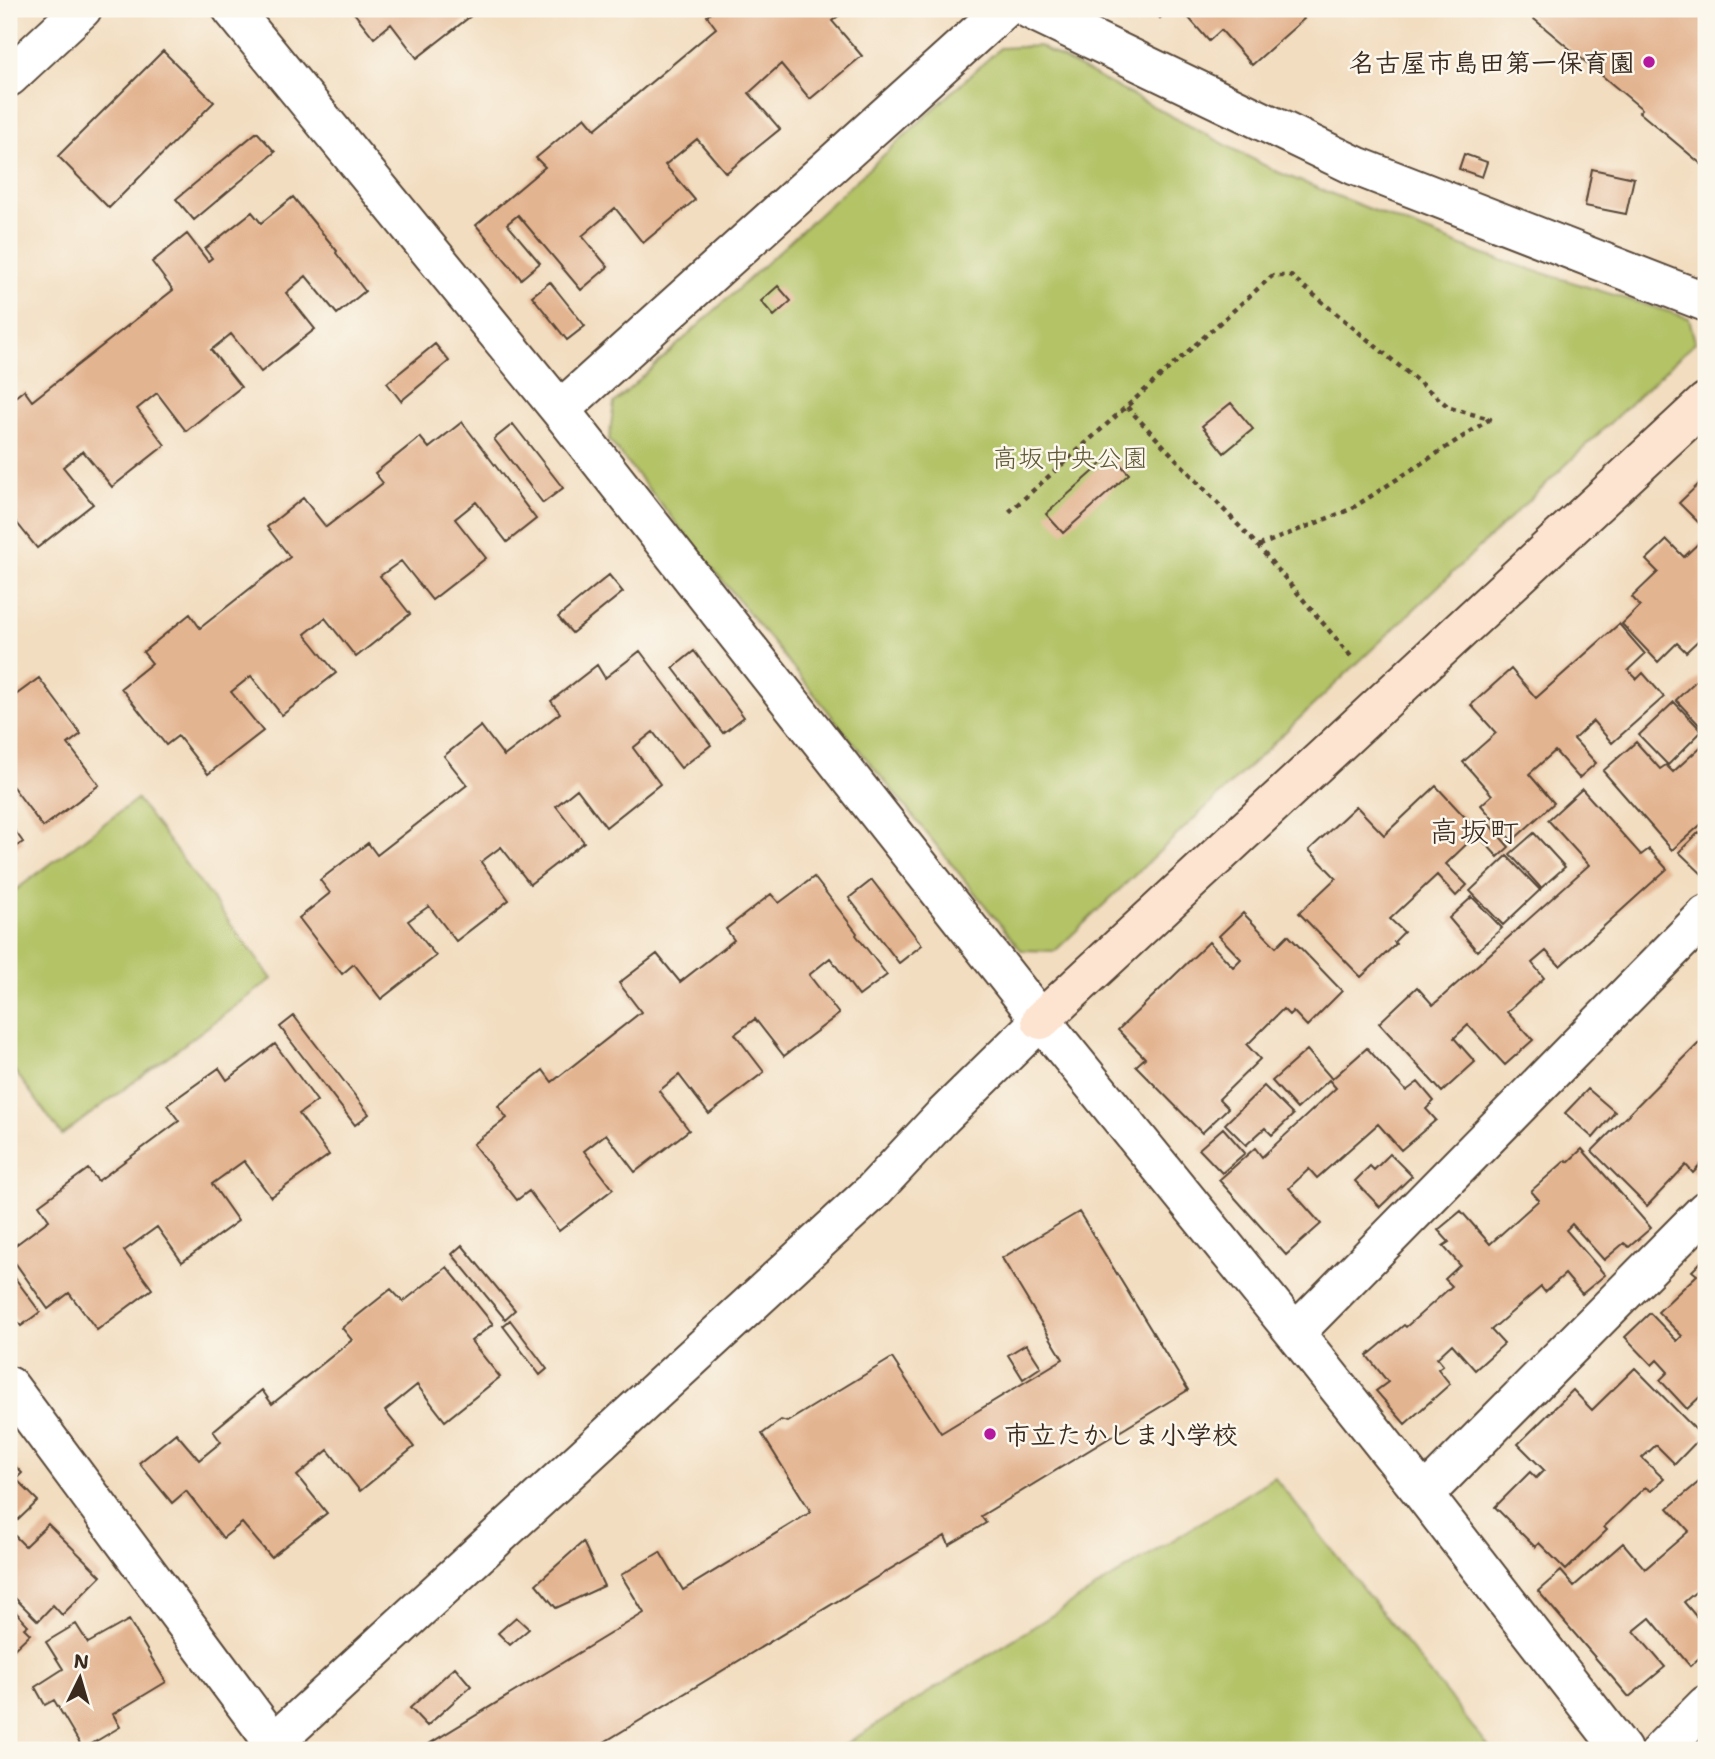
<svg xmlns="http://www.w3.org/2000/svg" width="1715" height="1759" viewBox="0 0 1715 1759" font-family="'Shantell Sans','Klee One',sans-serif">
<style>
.green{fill:#b3c366;stroke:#777642;stroke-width:2}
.building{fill:#e3b490}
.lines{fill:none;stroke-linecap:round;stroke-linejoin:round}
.street-casing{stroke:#564536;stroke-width:42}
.secondary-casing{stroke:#564536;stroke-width:42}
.path{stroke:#564536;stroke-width:4.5;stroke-dasharray:5 5;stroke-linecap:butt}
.street{stroke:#fff;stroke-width:38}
.secondary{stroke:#fde4d1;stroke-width:38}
.poi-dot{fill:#b5179e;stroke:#fbf7ec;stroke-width:2.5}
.labels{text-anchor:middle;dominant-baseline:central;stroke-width:5;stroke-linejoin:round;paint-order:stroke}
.poi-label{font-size:26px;font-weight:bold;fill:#3b2a1e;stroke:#fbf7ec;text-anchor:end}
.park-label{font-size:26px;fill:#5f5834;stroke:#fbf7ec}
.quarter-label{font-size:30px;fill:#3b2a1e;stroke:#fbf7ec}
</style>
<rect width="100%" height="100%" fill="#fbf7ec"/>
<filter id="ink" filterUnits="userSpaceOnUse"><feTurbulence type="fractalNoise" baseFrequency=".0143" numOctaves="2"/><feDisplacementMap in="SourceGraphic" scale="14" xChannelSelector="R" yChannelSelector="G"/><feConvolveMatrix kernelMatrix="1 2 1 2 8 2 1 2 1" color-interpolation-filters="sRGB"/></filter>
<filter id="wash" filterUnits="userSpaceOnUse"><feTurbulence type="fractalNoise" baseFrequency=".00686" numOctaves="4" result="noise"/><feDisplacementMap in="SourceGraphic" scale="28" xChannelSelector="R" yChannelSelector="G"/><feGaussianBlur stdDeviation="1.57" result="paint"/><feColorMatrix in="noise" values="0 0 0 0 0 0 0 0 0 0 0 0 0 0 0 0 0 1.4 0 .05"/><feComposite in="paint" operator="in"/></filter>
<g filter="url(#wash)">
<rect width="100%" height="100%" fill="#f2ddc0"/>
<path class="green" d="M1039,46l236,125 209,84 205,63 6,24 -640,609 -34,-1 -412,-510 5,-37 386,-355z
M137,799l135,180 -210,156 -53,-72v-168z
M1274,1477l217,273h-655z"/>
<g id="blocks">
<path class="building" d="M351,9h116l5,6 -55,43 -26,-34 -17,14z
M715,9h132l-15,12 30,35 -52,43 -29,-35 -32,29 31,36 -54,44 -29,-34 -32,26 30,35 -52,43 -28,-35 -33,28 26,31 -27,23 -63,-75 -11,9 33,39 -19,16 -45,-54 69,-58 -9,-9 49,-41 10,12 121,-101 -9,-12z
M1127,9h14l-8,6z
M1152,9h18l-10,9z
M1181,9h115l8,10 -52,46 -31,-35 -12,11z
M1522,9h182l2,1v158l-67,-56 3,-3z
M163,51l51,51 -105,106 -51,-52z
M257,132l18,20 -81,68 -18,-21z
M1464,154l23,8 -5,15 -23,-8z
M1592,169l42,9 -8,36 -41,-8z
M293,197l44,54 -1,2 29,38 -28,23 -31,-38 -20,17 29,36 -54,43 -30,-38 -20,16 30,37 -55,44 -29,-38 -20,16 28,36 -53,42 -29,-36 -20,16 30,37 -56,44 -28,-35v-111l15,-12 8,11 141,-111 -21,-28 35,-28 21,27 4,-3 -7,-9 47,-37 9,11z
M550,282l35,44 -18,14 -35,-44z
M778,286l13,15 -17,15 -13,-15z
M435,344l14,17 -48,40 -14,-18z
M1231,403l22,26 -29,24 -22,-27z
M462,422l74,97 -29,23 -31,-40 -21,17 31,39 -54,42 -31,-39 -21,15 30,38 -54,43 -31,-39 -20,16 31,39 -54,42 -31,-39 -20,16 32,39 -55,43 -30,-38 -12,9 -45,-57 31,-25 -9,-11 47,-38 10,14 90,-71 -23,-30 36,-29 23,29 57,-44 -8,-10 45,-36 9,11z
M513,424l50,64 -20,15 -49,-64z
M1112,455l17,19 -66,59 -17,-19z
M1706,477v45l-4,4 -23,-23z
M1706,536v97l-20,19 -9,-9 -19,19 -36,-38 18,-18 -8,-9 26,-25 -12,-12 21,-20 17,17z
M609,575l14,17 -51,41 -14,-16z
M1619,624l26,30 -17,16 9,9 6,-6 21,24 -52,46 -19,-22 -19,18 22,24 -17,15 -24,-27 -26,23 25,29 -42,38 -31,-36 11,-10 -29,-33 33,-29 -25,-28 40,-36 25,29z
M640,651l71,94 -30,23 -28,-36 -20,16 27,36 -54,43 -29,-38 -21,17 28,36 -54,42 -29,-37 -20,15 28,38 -53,41 -27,-35 -21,15 28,35 -55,43 -27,-35 -12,10 -43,-56 31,-25 -10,-13 48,-37 9,12 90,-70 -23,-29 37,-30 23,30 56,-43 -9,-12 46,-36 8,13z
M694,651l50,66 -21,16 -50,-65z
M1702,675l4,5v47l-2,3 -28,-30z
M39,678l42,56 -13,10 31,41 -56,42 -30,-40 -4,4v-91z
M1674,702l28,29 -34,34 -29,-30z
M1636,742l24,27 6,-4 7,7 33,-30v78l-34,30 -69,-79z
M1436,786l39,42 -2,2 3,5 -30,29 21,21 -11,11 -19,-21 -47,44 14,13 -10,10 2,2 -35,33 -62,-64 37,-35 -27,-28 47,-44 28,29z
M1582,789l59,66 8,-6 18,20 -107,97 -14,-15 -14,12 12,15 -37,34 26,28 -28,25 -37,-40 -14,13 21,24 -33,30 -63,-69 38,-36 16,18 156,-140 -41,-45z
M9,823l14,19 -14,10z
M1488,823l21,24 -11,10 -22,-24z
M1699,832l7,6v40l-27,-26z
M1534,833l31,34 -24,21 -31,-34z
M1507,856l33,34 -37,35 -33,-34z
M814,877l43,56 -1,2 31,40 -28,21 -29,-38 -21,17 30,39 -55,42 -29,-37 -20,15 29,38 -55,42 -30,-39 -20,16 30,39 -54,42 -29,-38 -22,17 29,38 -54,42 -30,-40 -12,9 -44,-56 34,-26 -9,-12 45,-36 9,12 89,-70 -22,-29 38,-29 23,28 54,-42 -8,-11 45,-35 8,9z
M872,880l50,65 -23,18 -50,-65z
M1472,897l30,31 -25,23 -28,-33z
M1243,913l33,34 12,-12 54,56 -35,35 -14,-15 -4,4 -6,-6 -36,36 13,14 -41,40 9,9 -26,25 -66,-67 9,-8 -27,-28 91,-88 24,25 8,-8 -22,-23z
M294,1016l75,98 -14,11 -75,-98z
M1706,1036v70l-5,5 5,5v43l-13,14 -7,-8 -39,41 -55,-55z
M275,1044l42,57 -18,13 30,41 -58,42 -27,-36 -32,23 26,37 -56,41 -25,-35 -33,24 28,38 -55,41 -28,-37 -21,16 -32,-45 -7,5v-19l40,-30 -10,-15 49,-36 10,12 81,-60 -12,-16 52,-37 8,12z
M1367,1048l39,43 12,-9 16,19 -8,8 10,11 -35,30 -23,-26 -61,54 -8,-9 -20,19 32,36 -35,31 -67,-75 36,-32 7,9 74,-69 -7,-8 -32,29 -25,-28 35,-31 25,29z
M1264,1086l29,29 -21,20 -7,-7 -19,17 -21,-21z
M1588,1089l27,23 -22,26 -28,-25z
M1223,1128l22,25 -23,20 -23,-24z
M1582,1149l69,79 -22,19 -5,-4 -20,17 -32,-36 -6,6 39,45 -23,19 -17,-20 -20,18 -4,-5 -50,43 13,14 -29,26 -23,-26 -15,14 6,7 -5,4 12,15 -45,40 -29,-33 12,-9 -21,-26 37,-31 2,2 46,-41 -7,-7 15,-14 -17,-19 6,-4 -11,-12 23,-19 29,33 49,-44 -8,-9 35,-31 2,2z
M1390,1154l22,22 -32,31 -25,-26 15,-15 4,4z
M1079,1212l109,178 -207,126 5,7 -37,22 -4,-9 -354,214h-172l225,-137 -23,-38 39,-23 23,38 128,-78 -49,-78 19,-14 6,2 105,-64 49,75 122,-74 -61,-101z
M462,1245l53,65 -10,9 -53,-65z
M1706,1257v134l-19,18 -27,-29 8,-8 -11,-12 -5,5 -27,-28 25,-24 27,28 5,-5 -24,-24 39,-37 -5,-4z
M447,1267l46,57 -22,17 29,36 -55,44 -28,-36 -32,26 29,36 -54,44 -32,-41 -31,26 30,37 -56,44 -29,-34 -19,15 -37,-47 -14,12 -33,-40 37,-30 23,27 22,-18 -8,-11 49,-41 10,14 80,-64 -10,-12 49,-39 12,13z
M9,1270l31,42 -19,14 -12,-16z
M510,1320l37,49 -7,6 -37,-49z
M1026,1344l15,23 -18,12 -15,-24z
M1635,1368l67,68 -27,28 -19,-19 -14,13 22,21 -13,12 -6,-4 -41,40 3,3 -41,40 -27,-27 -4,4 -40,-40 35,-35 6,6 8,-8 -26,-26 55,-54 19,20z
M9,1460l13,13 -6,6 22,22 -20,19 -9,-10z
M1706,1476v107l-22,19 22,26v24l-16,14 -40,-48 -16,13 31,36 -36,30 -91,-106 23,-20 13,15 49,-43 22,26 44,-38 -21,-23z
M48,1524l53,52 -39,39 -9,-10 -15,16 -29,-29v-54l4,-4 12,12z
M583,1542l21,44 -48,22 -20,-24z
M1706,1601v19l-9,-9z
M9,1605l19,20 -4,3 6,6 -21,20z
M516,1617l13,12 -19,16 -12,-12z
M129,1620l37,62 -53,32 7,13 -37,22 -29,-49 -9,5 -10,-18 28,-18 -17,-27 30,-18 12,19z
M455,1667l16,19 -44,40 -17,-18z"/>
</g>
</g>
<g filter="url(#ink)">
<use href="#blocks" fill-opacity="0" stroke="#564536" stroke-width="2"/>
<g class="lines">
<defs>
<path id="street" d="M232,9l328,401 481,610 254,313 129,162 198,255
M1029,9l327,157 350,136
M9,77l73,-68
M560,410l444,-401
M1295,1333l411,-418
M9,1386l270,364
M1424,1495l282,-285
M266,1750l606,-558 70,-75 99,-97
M1661,1750l45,-45"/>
<path id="secondary" d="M1041,1020l665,-618"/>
</defs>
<use href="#street" class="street-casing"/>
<use href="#secondary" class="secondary-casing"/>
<path class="path" d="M1127,407l131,139 96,114
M1009,512l263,-236h19l159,132 40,11 -139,90 -93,37"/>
<use href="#street" class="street"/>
<use href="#secondary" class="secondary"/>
</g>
</g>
<g class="poi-dot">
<circle cx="1649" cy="62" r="7"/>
<circle cx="990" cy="1434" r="7"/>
</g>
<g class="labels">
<g class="poi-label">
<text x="1635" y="62">名古屋市島田第一保育園</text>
<text x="1004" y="1434" text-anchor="start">市立たかしま小学校</text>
</g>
<g class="park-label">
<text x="1070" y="457">高坂中央公園</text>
</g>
<g class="quarter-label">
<text x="1474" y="831">高坂町</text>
</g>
</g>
<rect width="1715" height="1759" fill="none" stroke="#fbf7ec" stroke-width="35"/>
<g transform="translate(80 1678) rotate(5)" stroke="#fbf7ec" stroke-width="5" paint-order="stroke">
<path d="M0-5L12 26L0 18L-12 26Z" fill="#3b2a1e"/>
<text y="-10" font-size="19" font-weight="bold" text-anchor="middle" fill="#3b2a1e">N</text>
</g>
</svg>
